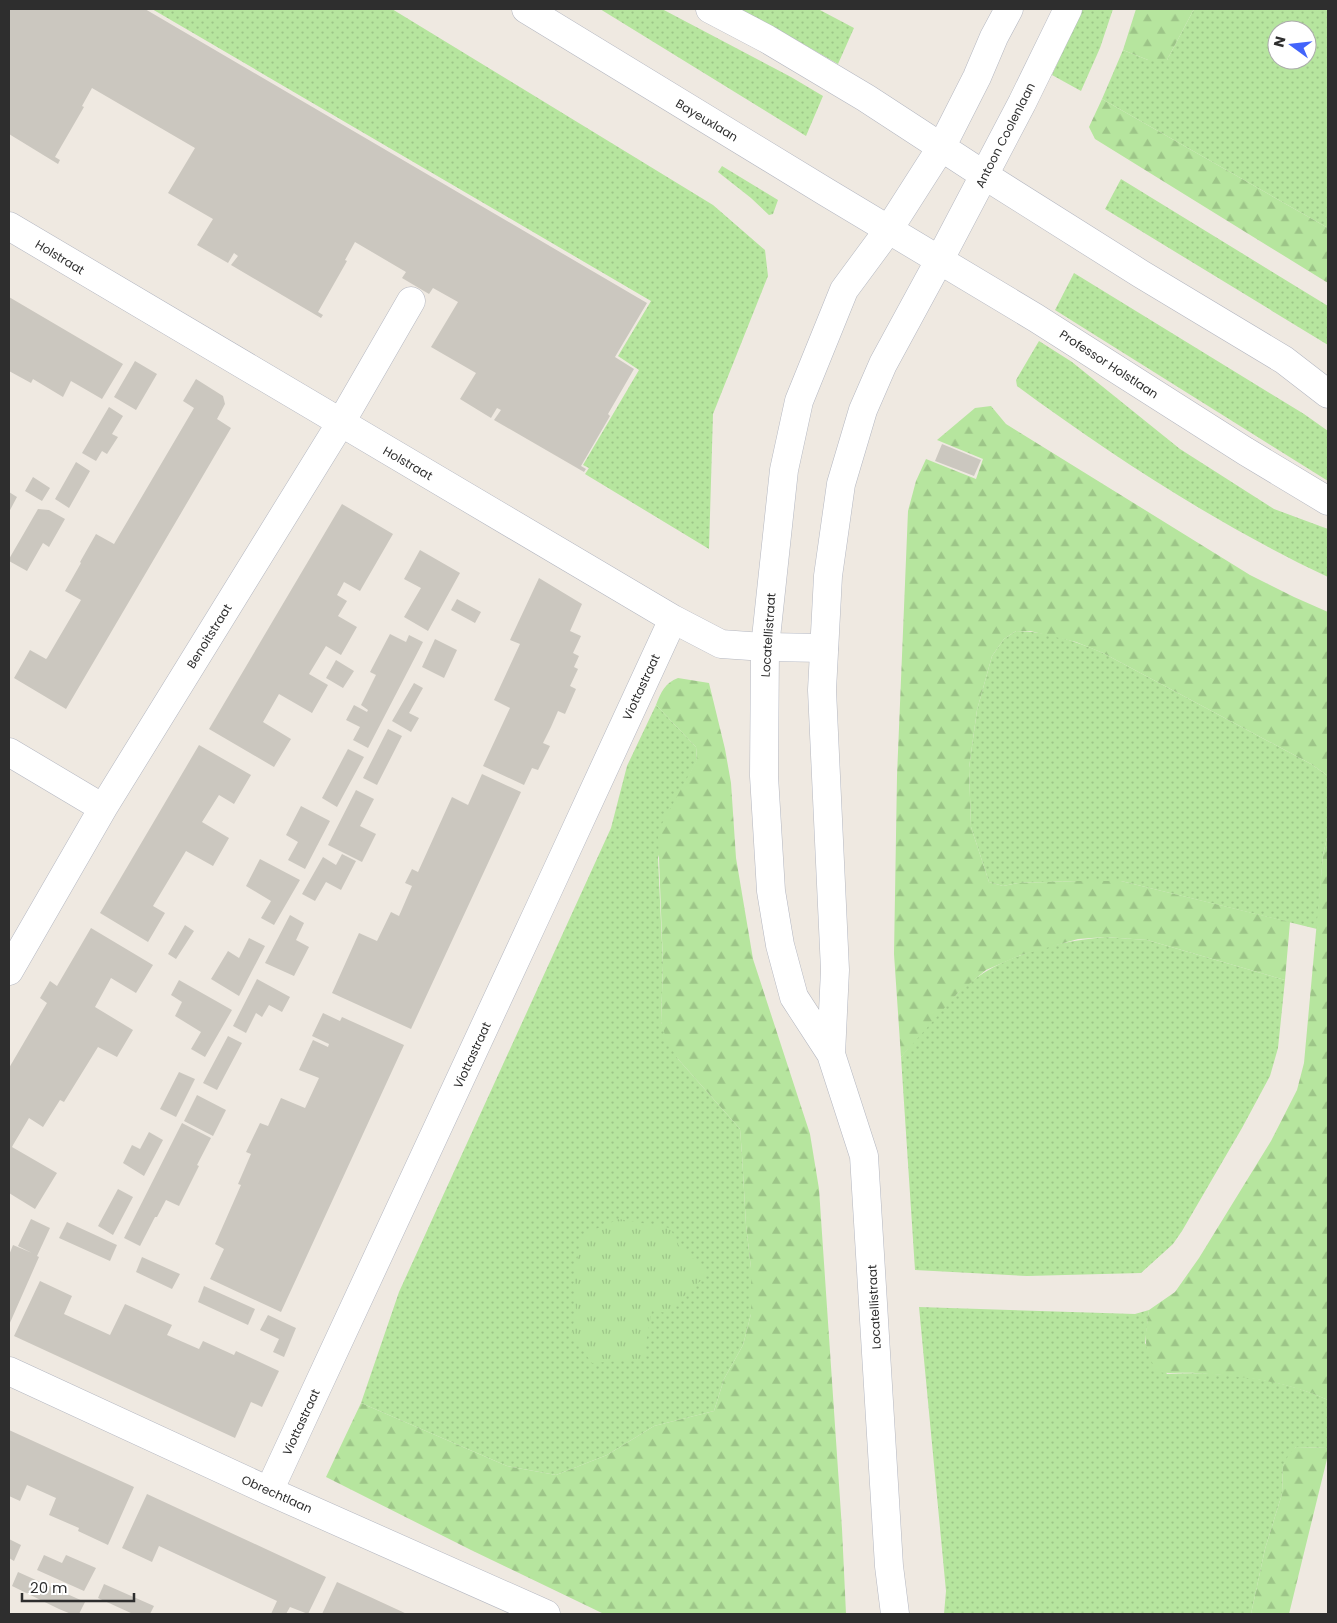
<svg xmlns="http://www.w3.org/2000/svg" width="1337" height="1623" viewBox="0 0 1337 1623" font-family="Poppins,sans-serif">
<style>
.grass{fill:url(#grass-dots);fill-rule:evenodd}
.forest{fill:url(#forest-firs)}
.park{fill:url(#park-tufts)}
.building{fill:#cbc7bf}
.lines{fill:none;stroke-linecap:round;stroke-linejoin:round}
.minor-casing{stroke:#b4b7c1;stroke-width:29}
.secondary-casing{stroke:#b4b7c1;stroke-width:29}
.minor{stroke:#fff;stroke-width:28}
.secondary{stroke:#fff;stroke-width:28}
.labels{text-anchor:middle;dominant-baseline:central;stroke-width:4;stroke-linejoin:round;paint-order:stroke}
.street-label{font-size:12px;fill:#2e2e2e;stroke:#fff}
</style>
<defs>
<pattern id="grass-dots" width="8" height="8" patternUnits="userSpaceOnUse" patternTransform="scale(1.25)"><rect width="8" height="8" fill="#b6e59e"/><path d="M2 2h.1M6 6h.1" fill="none" stroke="#9dc588" stroke-width="1.8" stroke-linecap="round"/></pattern>
<pattern id="forest-firs" width="22" height="20" patternUnits="userSpaceOnUse" patternTransform="scale(1.25)"><rect width="22" height="20" fill="#b6e59e"/><path d="M5 1l3.5 6h-7zM16 11l3.5 6h-7z" fill="#9dc588"/></pattern>
<pattern id="park-tufts" width="24" height="20" patternUnits="userSpaceOnUse" patternTransform="scale(1.25)"><rect width="24" height="20" fill="#b6e59e"/><path d="M3 7l-1-3M5 7V3M7 7l1-3M15 17l-1-3M17 17v-4M19 17l1-3" fill="none" stroke="#9dc588"/></pattern>
</defs>
<rect width="100%" height="100%" fill="#efe9e1"/>
<path class="grass" d="M152,9h240l321,196 52,45 3,26 -55,138 -4,135 -124,-75 4,-6 -6,-3 56,-95 -21,-14 33,-55z
M600,9h62l129,68 32,19 -17,40z
M737,9h81l36,19 -16,36 -70,-40z
M1082,9h31l-13,39 -19,43 -29,-16z
M1194,9h134v219l-226,-129 21,-49 25,10h19zM1277,30h30v30h-30z
M722,166l56,34 -5,14 -4,1 -18,-17 -33,-26z
M1121,179l207,127v39l-223,-136z
M1074,273l230,141 24,17v50l-273,-171z
M1039,341l33,21 108,87 94,60 54,20v48c-110,-52 -213,-119 -311,-191l-1,-6z
M1016,631c30,0 59,10 87,22l208,111 17,12v57l-5,22 -6,74 -196,-48h-43l-60,2 -15,3 -14,-4 -18,-55 -2,-59 8,-58 15,-54 12,-17z
M656,705l40,42 1,14 -18,33 -21,64 5,107 -2,57 17,37 62,70 2,26 4,70 5,43v46l-8,31 -19,34 -10,32 -60,15 -47,29 -51,20 -49,-9 -146,-63 38,-111 212,-464 16,-62z
M1105,937l42,3 138,40 -7,68 -8,28 -28,52 -60,103 -9,13 -32,29 -114,3 -112,-6 -14,-213c18,-21 35,-44 56,-63 39,-38 96,-52 148,-57z
M919,1307l216,7 14,-4 -4,33 22,31c54,-3 112,4 161,26v48l-32,-1 -13,19 -1,28 -17,55 -14,65h-307l2,-23z"/>
<path class="forest" d="M1136,9h58l-27,51h-19l-25,-10z
M1102,99l226,129v55l-233,-144 -6,-12z
M991,406l15,18 244,151 44,22 34,15v164l-17,-12 -208,-111 -27,-11 -46,-11h-14l-12,8 -12,17 -15,54 -8,58 2,59 18,55 14,4 15,-3 60,-2h43l169,41 -5,58 -138,-40 -42,-3 -27,2 -57,16 -35,15 -29,24 -56,63 -7,-103 3,-178 11,-265 8,-30 10,-22 50,20 7,-20 -46,-19 38,-32z
M678,678l31,5 16,66 6,34 5,75 17,101 57,175 9,55 23,340 4,85h-242l-133,-64 -145,-73 35,-74 146,63 49,9 51,-20 47,-29 60,-15 10,-32 19,-34 8,-31v-46l-5,-43 -4,-70 -2,-26 -62,-70 -11,-17 -6,-20 2,-57 -5,-134 39,-71 -1,-13 -40,-42c5,-13 9,-22 22,-27z
M1328,833v567c-42,-19 -86,-24 -132,-27 -13,-1 -26,1 -39,-1 -15,-28 -12,-32 -8,-62l26,-18 24,-34 72,-117 26,-51 7,-27 19,-208z
M1296,1447l32,1v7l-39,159h-38l14,-65 17,-55 1,-28 6,-12z"/>
<path class="park" d="M619,1219l51,9 9,18 30,27 -43,40 -14,-3 -9,49 -51,4 -21,-29 5,-21 -2,-36 8,-42z"/>
<path class="building" d="M9,9h136l502,294 -32,54 19,12 -26,45 2,2 -29,50 5,3 -2,3 -90,-52 7,-10 -4,-2 -6,10 -31,-19 16,-26 -45,-26 27,-45 -25,-14 -4,6 -27,-16 4,-6 -51,-30 -10,18 2,1 -29,51 5,3 -2,3 -90,-53 7,-9 -4,-3 -6,10 -31,-18 16,-26 -45,-26 27,-45 -103,-60 -10,18 2,1 -29,50 5,3 -2,4 -49,-30z
M9,297l114,67 -21,35 -31,-18 -8,16 -30,-18 -2,4 -22,-12z
M135,361l22,13 -21,36 -22,-13z
M196,379l27,17 2,8 -8,15 14,9 -165,281 -52,-31 16,-28 16,9 1,-1 34,-58 -16,-9 16,-28 -1,-1 16,-28 18,10 80,-136 -11,-7z
M109,407l14,9 -11,18 6,3 -11,17 -5,-3 -6,10 -14,-8z
M942,444l39,16 -7,16 -39,-15z
M76,462l14,9 -21,37 -14,-9z
M33,477l17,11 -8,13 -17,-10z
M9,492l8,5 -8,15z
M342,504l51,30 -33,57 -16,-9 -7,13 10,6 -9,15 19,11 -16,28 -15,-9 -17,28 19,11 -16,28 -33,-19 -16,28 28,17 -17,28 -65,-38z
M38,509l11,1 16,9 -16,28 -6,-4 -16,28 -18,-10v-2z
M420,550l40,23 -32,58 -24,-14 17,-29 -17,-9z
M539,578l43,26 -12,27 11,5 -8,17 6,3 -5,11 4,2 -8,17 6,3 -11,25 -7,-3 -7,16 -8,16 7,3 -12,24 -6,-2 -8,17 -41,-19 27,-58 -16,-8 26,-56 -10,-4z
M457,599l24,13 -6,11 -24,-13z
M390,634l16,8 3,-7 14,7 -55,106 -15,-8 7,-13 -14,-7 8,-15 13,7 1,-2 -7,-5 15,-30 -6,-3z
M435,639l22,11 -13,28 -22,-11z
M336,660l18,11 -11,17 -17,-10z
M414,683l9,5 -14,25 10,5 -8,14 -19,-11z
M388,729l14,7 -25,49 -14,-7z
M199,745l52,30 -17,29 -15,-9 -17,27 27,16 -16,28 -27,-15 -33,55 12,7 -17,29 -48,-29z
M348,749l16,8 -27,50 -15,-9z
M482,774l39,18 -110,237 -79,-36 27,-60 18,8 14,-29 8,4 13,-30 -7,-3 7,-14 6,3 34,-75 16,8z
M356,790l18,9 -14,27 16,8 -14,28 -34,-17z
M301,806l29,15 -25,48 -17,-9 10,-18 -12,-7z
M342,854l14,7 -15,29 -15,-8 -11,19 -13,-7 21,-37 13,8z
M260,859l40,21 -26,45 -13,-7 10,-17 -25,-15z
M290,915l14,8 -8,17 13,7 -15,29 -29,-13z
M185,925l9,6 -18,28 -8,-5z
M91,928l62,37 -17,28 -25,-15 -16,29 38,23 -16,27 -19,-10 -34,55 -4,-2 -17,27 -14,-9 -16,27 -1,2 45,26 -22,36 -26,-16v-125l38,-65 -7,-5 10,-17 7,5z
M249,938l16,8 -26,50 -28,-17 17,-28 11,7z
M257,979l33,18 -8,15 -13,-7 -7,12 -6,-4 -10,20 -13,-7z
M179,980l53,30 -27,47 -14,-8 10,-17 -26,-16 7,-14 -11,-7z
M323,1013l17,8 2,-4 62,28 -123,267 -71,-33 14,-30 -9,-5 26,-59 -3,-1 13,-30 -5,-2 14,-29 8,3 13,-28 24,10 14,-30 -20,-8 14,-30 15,7 1,-3 -17,-8z
M228,1036l14,7 -25,47 -14,-7z
M179,1072l16,7 -19,38 -16,-8z
M197,1095l29,15 -13,26 -29,-15z
M182,1123l29,15 -14,27 -12,-6 14,7 -20,40 -13,-6 -9,17h-2l-15,29 -16,-8z
M149,1132l14,8 -19,36 -21,-13 9,-18 8,4z
M118,1189l15,8 -20,38 -15,-9z
M31,1219l19,9 -13,28 2,1 -30,68v-70l4,-10 19,8 -14,-7z
M67,1222l50,23 -7,16 -51,-23z
M142,1257l38,17 -8,15 -36,-17z
M40,1281l32,15 -8,18 46,21 15,-31 47,21 -5,10 32,14 4,-8 31,14 2,-4 43,20 -17,36 -11,-5 -16,36 -221,-102z
M204,1286l51,23 -7,16 -50,-23z
M268,1315l28,13 -12,29 -11,-5 6,-13 -19,-9z
M9,1430l125,57 -26,58 -30,-14 1,-3 -30,-13 7,-17 -29,-13 -7,16 -11,-5z
M147,1494l179,83 -18,37 -18,-7 -4,7h-15l6,-13 -118,-55 -7,16 -30,-14z
M9,1539l12,6 -7,16 -5,-3z
M44,1555l18,8 4,-8 30,13 -12,23 -47,-21z
M18,1572l67,30 -6,12h-8l-12,-5 -47,-23z
M337,1582l31,14 39,18h-85z
M104,1584l50,22 -4,8h-17l-35,-16z"/>
<g class="lines">
<defs>
<path id="minor" d="M9,226l664,393 48,25 44,3 59,1
M9,752l94,56
M9,971l94,-163 237,-384 71,-123
M9,1371l260,120 277,123
M269,1491l273,-588 131,-284"/>
<path id="secondary" d="M526,9l300,183 210,126 209,133 83,50
M710,9l57,30 99,59 118,77 157,99 143,86 44,34
M831,1054l4,-84 -13,-280 6,-114 13,-92 22,-74 20,-46 57,-105 82,-156 46,-94
M895,1614l-6,-48 -25,-410 -33,-102 -37,-57 -14,-52 -9,-54 -7,-115 1,-129 19,-177 15,-69 45,-111 45,-61 53,-83 35,-69 17,-40 15,-28"/>
</defs>
<use href="#minor" class="minor-casing"/>
<use href="#secondary" class="secondary-casing"/>
<use href="#minor" class="minor"/>
<use href="#secondary" class="secondary"/>
</g>
<g class="labels">
<g class="street-label">
<text transform="translate(707 120) rotate(31)">Bayeuxlaan</text>
<text transform="translate(1005 135) rotate(-63)">Antoon Coolenlaan</text>
<text transform="translate(60 257) rotate(31)">Holstraat</text>
<text transform="translate(1109 364) rotate(33)">Professor Holstlaan</text>
<text transform="translate(408 463) rotate(30)">Holstraat</text>
<text transform="translate(768 635) rotate(-86)">Locatellistraat</text>
<text transform="translate(209 636) rotate(-58)">Benoitstraat</text>
<text transform="translate(641 687) rotate(-65)">Viottastraat</text>
<text transform="translate(472 1055) rotate(-65)">Viottastraat</text>
<text transform="translate(874 1307) rotate(-93)">Locatellistraat</text>
<text transform="translate(301 1422) rotate(-65)">Viottastraat</text>
<text transform="translate(277 1494) rotate(24)">Obrechtlaan</text>
</g>
</g>
<rect width="1337" height="1623" fill="none" stroke="#2e2e2e" stroke-width="20"/>
<g transform="translate(1292 45) rotate(285)"><circle r="24" fill="#ffffff" stroke="#ababab"/>
<path d="M0-4L9 19L0 12L-9 19Z" fill="#4264fb"/>
<text y="-8" font-size="14" font-weight="bold" text-anchor="middle" fill="#2e2e2e">N</text>
</g>
<path d="M22 1593v8h112v-8" fill="none" stroke="#2e2e2e" stroke-width="2.5"/>
<text x="30" y="1593" font-size="15" fill="#2e2e2e" stroke="#ffffff" stroke-width="4" paint-order="stroke">20 m</text>
</svg>
